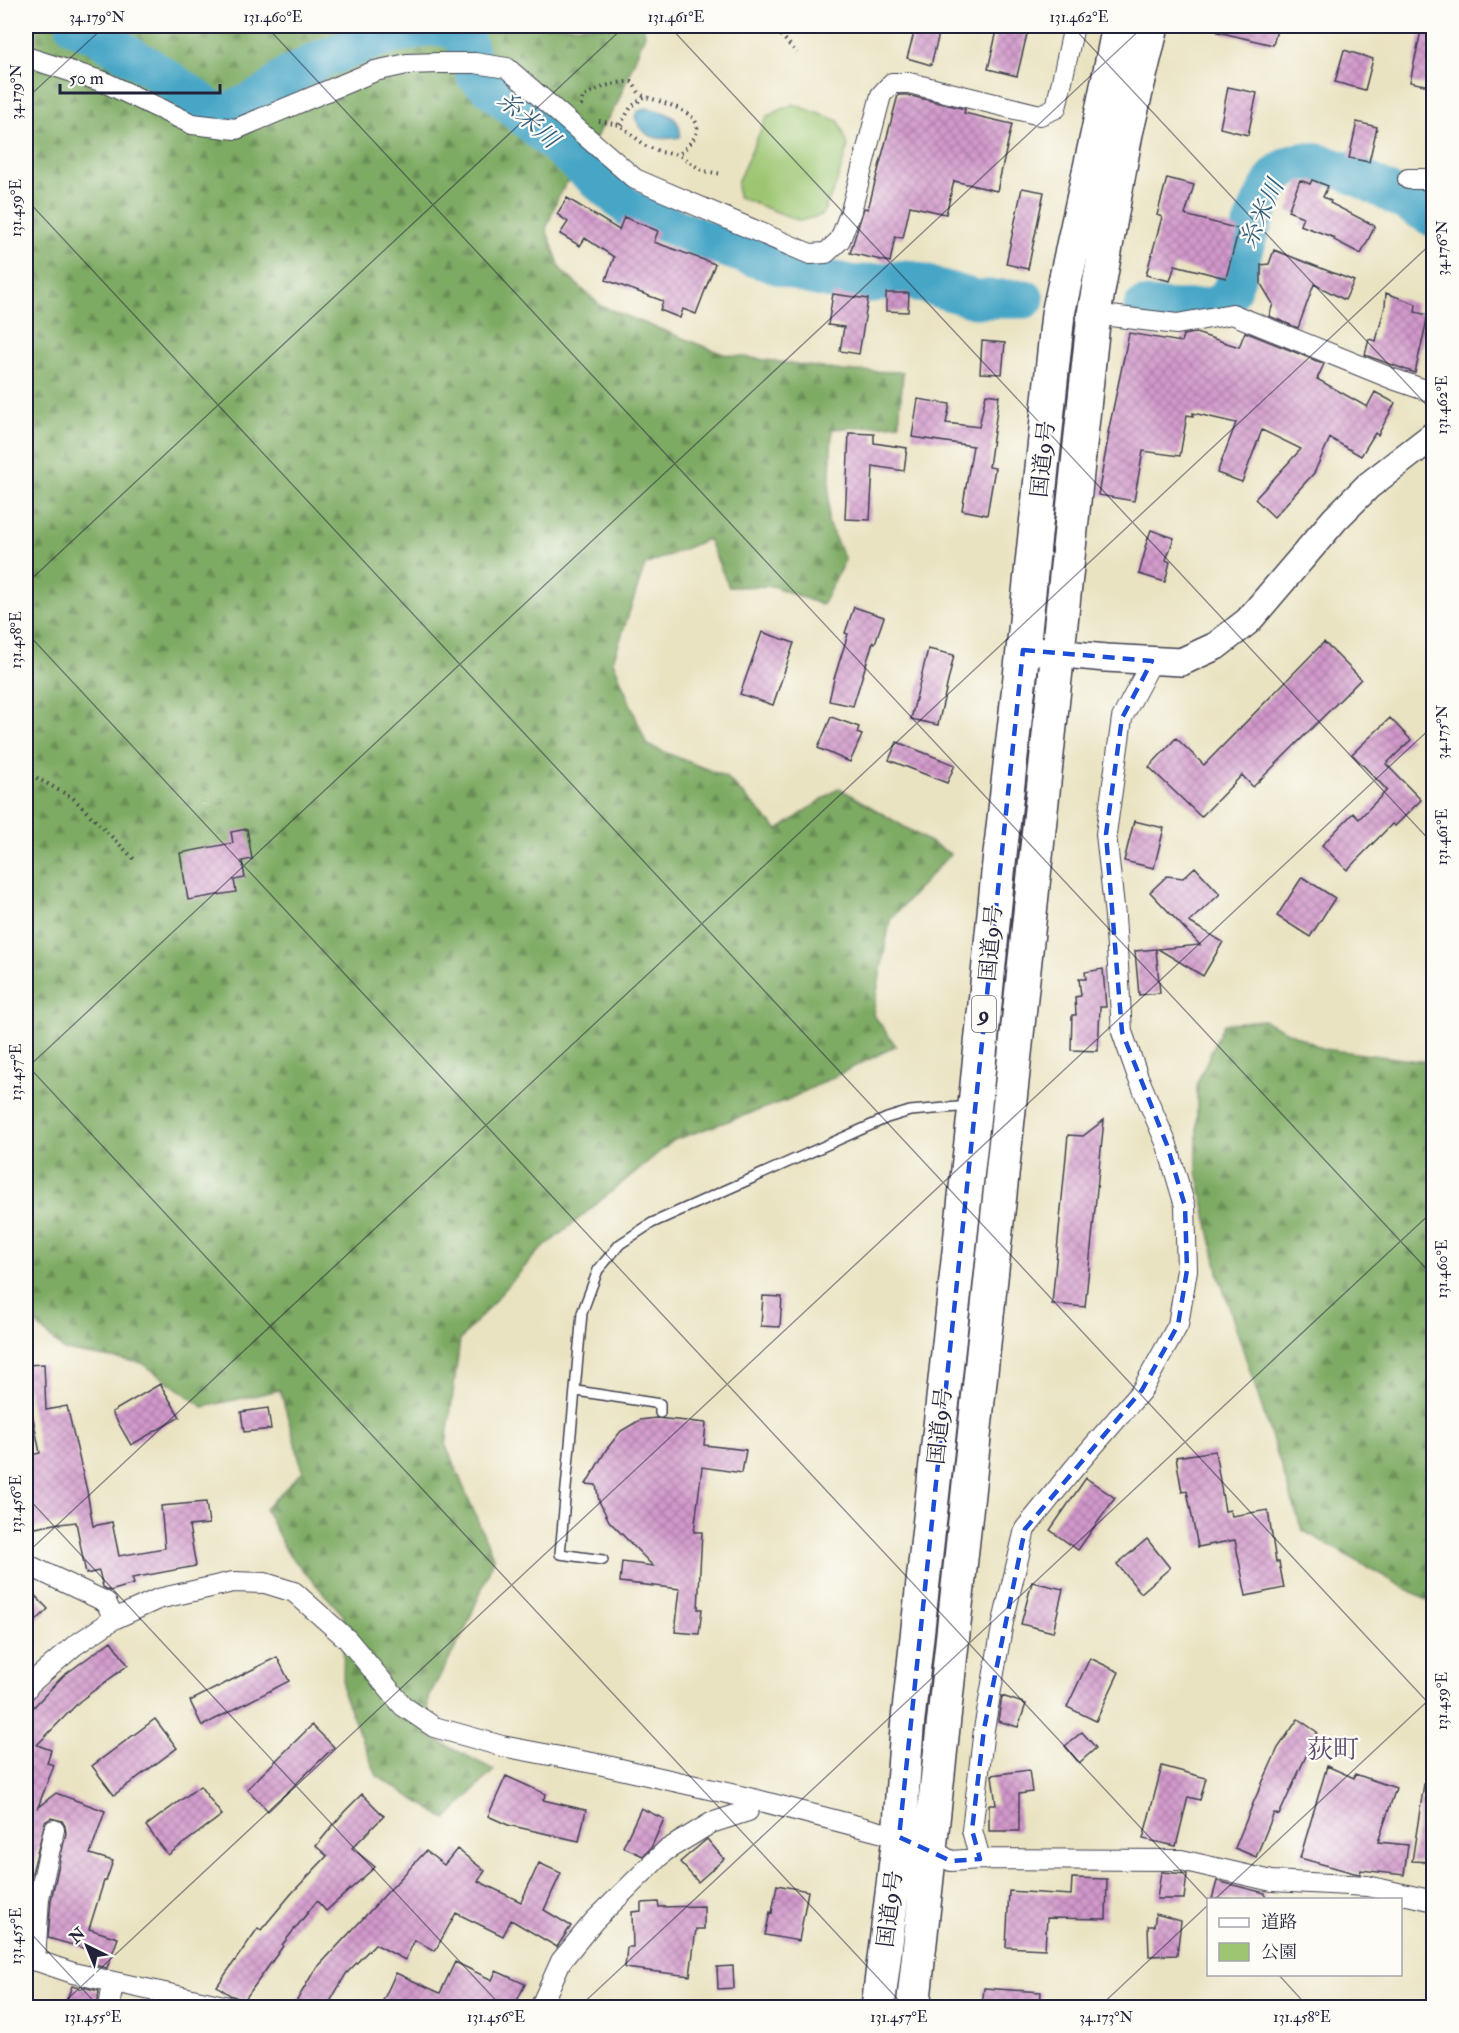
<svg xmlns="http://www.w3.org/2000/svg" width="1459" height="2033" viewBox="0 0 1459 2033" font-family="'IM FELL Double Pica','Noto Serif JP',serif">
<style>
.forest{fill:url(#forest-firs);stroke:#506650;stroke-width:1.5}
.park{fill:#9dc672;stroke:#607456;stroke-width:1.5}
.water{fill:#46a6c6;stroke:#346480;stroke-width:1.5}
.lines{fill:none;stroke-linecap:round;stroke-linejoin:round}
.river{stroke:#46a6c6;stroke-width:39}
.building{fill:url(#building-cross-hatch)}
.lane-casing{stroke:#403f4f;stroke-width:12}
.street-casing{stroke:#403f4f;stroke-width:22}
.secondary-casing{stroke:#403f4f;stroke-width:30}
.highway-casing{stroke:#403f4f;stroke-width:36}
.path{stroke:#403f4f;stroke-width:4;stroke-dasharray:1.5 4.5;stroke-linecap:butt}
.lane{stroke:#fff;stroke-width:9}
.street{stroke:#fff;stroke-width:20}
.secondary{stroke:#fff;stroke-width:27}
.highway{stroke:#fff;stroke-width:33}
.marked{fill:none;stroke:#1d4ed8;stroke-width:4.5;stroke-dasharray:12 8;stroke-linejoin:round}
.ticks{fill:none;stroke:#22223b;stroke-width:1.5;stroke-opacity:0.45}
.labels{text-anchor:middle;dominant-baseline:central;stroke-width:4.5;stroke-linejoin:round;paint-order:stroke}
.shield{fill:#fdfcf7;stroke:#646373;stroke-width:1.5}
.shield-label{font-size:21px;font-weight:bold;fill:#22223b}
.street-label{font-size:22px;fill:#22223b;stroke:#fdfcf7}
.water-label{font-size:24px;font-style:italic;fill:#325d7a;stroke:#fdfcf7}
.quarter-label{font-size:26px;fill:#604c6d;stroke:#fdfcf7}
.neatline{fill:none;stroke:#22223b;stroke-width:2}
.ticks-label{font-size:15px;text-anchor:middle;fill:#22223b}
</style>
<defs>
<pattern id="forest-firs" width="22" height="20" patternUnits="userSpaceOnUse" patternTransform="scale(1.5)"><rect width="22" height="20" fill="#7eab64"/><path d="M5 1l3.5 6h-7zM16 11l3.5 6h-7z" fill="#678b54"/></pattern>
<pattern id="building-cross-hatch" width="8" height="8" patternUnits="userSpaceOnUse" patternTransform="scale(1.5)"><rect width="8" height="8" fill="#d299cb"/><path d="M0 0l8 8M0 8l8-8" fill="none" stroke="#aa7ca6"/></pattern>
</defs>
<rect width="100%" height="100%" fill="#fdfcf7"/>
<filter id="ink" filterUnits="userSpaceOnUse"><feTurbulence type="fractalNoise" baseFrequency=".0167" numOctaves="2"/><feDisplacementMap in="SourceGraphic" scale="12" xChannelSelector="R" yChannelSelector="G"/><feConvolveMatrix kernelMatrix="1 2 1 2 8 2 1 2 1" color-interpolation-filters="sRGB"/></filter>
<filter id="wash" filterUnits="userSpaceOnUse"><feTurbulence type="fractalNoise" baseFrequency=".008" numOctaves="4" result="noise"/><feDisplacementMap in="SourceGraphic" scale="24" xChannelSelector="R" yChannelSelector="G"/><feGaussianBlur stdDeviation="1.35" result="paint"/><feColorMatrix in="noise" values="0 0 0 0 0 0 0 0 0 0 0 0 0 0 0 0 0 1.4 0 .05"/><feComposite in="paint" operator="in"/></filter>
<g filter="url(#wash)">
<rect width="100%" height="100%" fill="#eae3c2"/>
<path class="forest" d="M26,26h617l2,8 -28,70 -58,91 -13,34 15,41 40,36 122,48 120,17 60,1 -4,52 -67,5 -4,94 17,37 -23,45 -49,-19 -44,1 -21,-48 -63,26 -32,96 34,84 79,32 52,53 61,-42 111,66 -60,66 -17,94 23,32 -111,55 -111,39 -138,114 -76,86 -14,106 48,113 -29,71 -37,68 -1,37 67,35 -48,49 -69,-43 -34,-83 1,-77 -57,-64 -22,-43 38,-38 -23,-81 -77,17 -61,-44 -79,-13 -37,-36z
M1263,1020l61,29 95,12h14v543l-131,-74 -83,-254 -22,-104v-89l27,-59z"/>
<path class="park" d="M793,104l46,17 9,25 -12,39 -14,30 -22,6 -62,-24 -1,-14 30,-67z"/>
<path class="water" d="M646,108c18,3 36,8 34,29 -21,4 -37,2 -45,-20l2,-5z"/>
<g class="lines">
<path class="river" d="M75,26l20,8 53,32 48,32 13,11 18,4 42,-20 17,-16 36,-18 60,-22 45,-10h27l13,17 8,30 155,135 98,40 83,27 45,9 51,-6 68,20h50
M1143,307c21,1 63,6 80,-6 12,-9 16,-37 20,-50 6,-19 23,-66 37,-79 4,-3 15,-10 20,-10 33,-5 104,39 134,56"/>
</g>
<g id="blocks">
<path class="building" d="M916,26h25l-10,39 -24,-7z
M998,26h31l-12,50 -29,-7z
M1219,26h59l-5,19 -55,-13z
M1422,26h12v61l-24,-5z
M1344,50l29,9 -8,31 -30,-8z
M1228,87l29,6 -9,42 -28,-7z
M898,95h9l58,14 -1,4 48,11 -15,67 -43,-10 -8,33 -36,-8 -7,32 -8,-1 -5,25 -40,-9 14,-45 4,1z
M1357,122l20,5 -8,35 -20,-4z
M1167,178l27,7 -9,30 54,14 -13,49 -51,-13 -5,16 -24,-6 16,-58 -5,-2z
M1300,180l10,4 2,-4 16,6 -5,11 8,4 -1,2 45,23 -14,28 -27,-14 1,-2 -35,-13 3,-8 -15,-6z
M1022,188l22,4 -16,77 -22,-5z
M567,198l52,32 5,-13 34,14 -4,11 61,22 -19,50 -13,-5 -3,9 -20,-8 3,-9 -57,-21 8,-23 -29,-19 -5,8 -20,-12 8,-12 -11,-8z
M1274,250l80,31 -9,19 -31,-16 -16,44 -29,-12 4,-12 -12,-20v-19l8,-1z
M886,293h23l-1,19 -22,-1z
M1386,293l30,11 -1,8 13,3 -13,58 -50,-18 4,-16 7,2 9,-35z
M833,294l35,5 -9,55 -19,-3 4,-24 -16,-2z
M1245,332l79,32 -7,15 50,28 8,-15 20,11 -17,32 -3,-2 -14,23 -31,-18 -16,35 -40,44 -19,-18 46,-50 -39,-19 -20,52 -25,-9 19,-50 -43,-10v3l-6,-1 -7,41 -37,-5 -9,50 -36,-6 11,-62h-1l21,-100 52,9 2,-7 13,-2 43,14z
M982,341l23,2 -3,31 -22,-1z
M986,394l13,2 -10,71 6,1 -8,47 -25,-5 11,-64 -61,-9 6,-38 32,5 -4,19 33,4z
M849,433l25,1v9l33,5 -3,23 -31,-5 -3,54 -25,-1z
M1151,530l23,8 -8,22 4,2 -5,20 -26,-8 7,-26 -1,-1z
M854,607l30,10 -9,26 -2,-1 -20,64 -24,-5 5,-22 14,-45 -3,-1z
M762,632l32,11 -21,62 -33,-11z
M1324,642l37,37 -108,108 -11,-12 -41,42 -52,-50 27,-29 28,27z
M928,649l26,6 -16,70 -27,-6z
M831,717l28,10 -2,6 5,2 -12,27 -32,-14z
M1390,718l21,22 -25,24 35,36 -26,26 -3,-2 -45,46 -25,-25 31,-32 6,6 28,-29 -35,-36z
M897,742l58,23 -8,18 -58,-23z
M1134,821l30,7 -10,40 -30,-7z
M247,829l5,30 -10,2 3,17 -11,2 2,12 -48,8 -8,-47 53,-10 -2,-11z
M1195,867l25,27 -31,28 34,20 -20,34 -45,-27 42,-4 -50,-53 17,-16 16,2z
M1302,877l33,21 -25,39 -33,-21z
M1156,949l4,44 -21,2 -4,-44z
M1103,969l3,38h-6l-2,44 -27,-1 1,-35h4l-1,-18 6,-1 -2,-17h7l-1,-7z
M1104,1120l-19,187 -33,-3 16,-169 15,1z
M763,1296l19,1 -2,30 -19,-1z
M44,1364l2,46 21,-4 20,85 6,35 19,-4 7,34 46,-8 -4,-42 45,-4 3,22 -20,2 7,40 -64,12 2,6 -24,7 -7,-4 -4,-16 -13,3 -10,-52 -16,2v-1l-34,7v-74l14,-3 -13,-66h-1v-22z
M160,1384l20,33 -49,28 -19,-33z
M268,1408l3,21 -27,3 -3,-20z
M656,1418l50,5 -2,22 42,5 -4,23 -40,-6 -8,65h8l-4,77h4l-3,25 -24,-2 5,-43 -60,-7 2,-20 31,4 -44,-45 -10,-20 -3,-16 -10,-1 20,-34 15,-19 19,-11z
M1215,1451l10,60 5,-1 2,6 36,-6 8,52h3l5,26 -38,8 -11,-56 -37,7 -11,-56 -5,1 -6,-35z
M1086,1478l29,20 -37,52 -28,-20z
M1147,1539l23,29 -29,25 -24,-29z
M1032,1582l31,7 -10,43 -32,-8z
M26,1586l22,23 -22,22z
M111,1641l17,24 -48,36 -43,44 14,5 -4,13 7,2 -16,42 18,-14 49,18 -15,43 23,7 -7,20h-2l-15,48 29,9 -11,30 -17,-4 4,-13 -46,-13 3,-38 15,-67 -1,-7 -3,-5 -11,-3 -6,4 -14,55 -5,-2v-160l37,-39z
M277,1657l12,24 -87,45 -12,-25z
M1090,1658l29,14 -23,49 -29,-14z
M1002,1696l24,8 -8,23 -20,-6z
M155,1719l22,29 -63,47 -22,-29z
M1298,1719l19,13 -38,83 -5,-2 -18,44 -21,-9 19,-47 24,-53z
M312,1725l22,22 -66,64 -21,-22z
M1082,1732l14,16 -17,15 -14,-17z
M1162,1766l44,12 -6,22 -12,-3 -12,49 -33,-7z
M1327,1766l27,12 1,-4 41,14 -18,54 30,3 -4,30 -43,-5 -1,4 -6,-1 -54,-15z
M1029,1770l3,22 -13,2v37h-30v-26h7l-4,-30z
M506,1776l40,18 -3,6 43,10 -7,31 -71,-16 -20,-9z
M1424,1784l10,1v77l-22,-1z
M200,1786l22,29 -54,40 -22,-29z
M362,1794l22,22 -32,32 23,19 -49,44 -9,-10 -35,44 1,1 -40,56 -2,-3 -11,-4 -13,-9 41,-58 3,2 31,-37 35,-37 -11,-10 28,-34z
M641,1808l23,11 -13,29 -8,8 -20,-9z
M707,1839l17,20 -26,23 -18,-20z
M457,1849l28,22 -7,10 43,21 18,-39 22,10 -17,37 27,16 -14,21 -46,-27 -8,16 -47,-23 -21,38 -20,-11 -10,20 -30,-16 -29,30 -19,33h-34l21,-36 112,-120 18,14z
M1161,1872l26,2 -3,25h-27z
M1072,1878l35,1 -1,40 -59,-1 -2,31 -39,-2 3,-56 62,4z
M1217,1881l48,12v6h-53z
M777,1885l31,6 -9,50 -34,-6 5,-23 2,1z
M658,1902l1,5 45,-1v23h-8l-6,47 -65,-8 2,-21h6l-1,-35 9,-1v-8z
M1156,1914l25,7 -4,34 -28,1 -1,-30h6z
M455,1962l37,18 4,-9 29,13 -11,23h-134l16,-34 44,20z
M733,1966l1,22 -16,1 -1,-22z
M72,1986l10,3 1,-2 16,4 -2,16h-33z
M984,1988l57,4 -1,15h-58z"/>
</g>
</g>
<g filter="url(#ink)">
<use href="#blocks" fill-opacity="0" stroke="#403f4f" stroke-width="1.5"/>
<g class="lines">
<defs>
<path id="lane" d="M577,1391l83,13v9
M603,1560l-43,-6 22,-241 16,-43 22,-26 32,-21 235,-105 23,-7 60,-5"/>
<path id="street" d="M26,57l78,25 88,42 44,5 139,-58 32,-7 34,-1h34l32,5 128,111 175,75 16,-1 14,-13 11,-29 30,-116 11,-12h17l131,32 16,-7 18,-82
M1408,179h26
M1094,314l83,10 55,-10 161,65 41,14
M26,1564l80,38 8,17
M26,1690l4,-6 44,-38 40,-27 44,-20 75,-17 32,1 29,9 53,47 56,67 31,21 68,19 101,19 150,34 146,38 30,11 22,13 29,-2 201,1 91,21 95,5 67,15
M980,1859l-8,-29 12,-101 19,-107 22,-93 50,-62 67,-77 36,-65 9,-55 -2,-64 -18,-61 -29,-68 -16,-45 -7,-116 -9,-82 16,-116 30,-57
M26,1957l47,16 160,35
M35,1961l4,-63 15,-68
M109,2008l4,-25
M540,2008l21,-47 33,-40 71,-70 46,-28 37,-12 5,-12"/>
<path id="secondary" d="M1023,650l83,8 75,4 35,-16 32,-25 87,-102 33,-33 66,-51"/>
<path id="highway" d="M878,2008l21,-171 8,-108 68,-624 24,-242 24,-213 35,-336 40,-183 21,-105
M913,2008l181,-1694 32,-181 26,-107"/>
</defs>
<use href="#lane" class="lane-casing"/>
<use href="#street" class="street-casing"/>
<use href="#secondary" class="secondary-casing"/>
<use href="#highway" class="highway-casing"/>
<path class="path" d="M773,26l24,27
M581,106l2,-9c15,-9 32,-16 49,-15 4,5 6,12 12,14 14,6 67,16 50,42 -4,6 -11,12 -15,17l24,16 19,3
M599,121l21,4 26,21 15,6 18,3
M620,125l11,-18 13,-10
M26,772l47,26 62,62"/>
<use href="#lane" class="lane"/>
<use href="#street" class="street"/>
<use href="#secondary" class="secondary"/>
<use href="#highway" class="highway"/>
</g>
</g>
<path class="marked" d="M1023,650l129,11 -30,57 -16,116 16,198 45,113 18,61 2,64 -9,55 -36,65 -117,139 -41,200 -12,101 8,29 -29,2 -52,-24z"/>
<path class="ticks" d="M266,26l1168,1251M669,26l765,819M1072,26l362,387M26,99l79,-73M26,199l1408,1510M26,584l599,-558M26,632l1182,1268M26,1064l880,944M26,1069l1118,-1043M26,1496l477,512M26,1554l1408,-1313M1214,1900l220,-205M26,1928l74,80M1278,1974l31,34M58,2008l1376,-1283M578,2008l856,-798M1098,2008l110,-103"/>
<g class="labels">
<rect class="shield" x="972" y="996" width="24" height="36" rx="4.5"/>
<g class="shield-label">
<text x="984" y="1014">9</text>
</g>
<g class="street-label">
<text transform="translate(1043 459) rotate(-84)">国道9号</text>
<text transform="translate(991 943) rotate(-85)">国道9号</text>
<text transform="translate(940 1426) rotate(-84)">国道9号</text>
<text transform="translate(890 1909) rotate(-83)">国道9号</text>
</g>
<g class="water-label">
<text transform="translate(528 120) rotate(41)">糸米川</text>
<text transform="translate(1262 214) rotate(-65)">糸米川</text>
</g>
<g class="quarter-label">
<text x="1333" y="1750">荻町</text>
</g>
</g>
<rect width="1459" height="2033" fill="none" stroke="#fdfcf7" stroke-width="66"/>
<rect x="1207" y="1898" width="195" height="78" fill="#fdfcf7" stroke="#a5a5ac" stroke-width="1.5"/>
<rect x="1219" y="1918" width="30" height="9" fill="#ffffff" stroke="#a5a5ac" stroke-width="1.5"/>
<text x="1261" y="1928" font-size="18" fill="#22223b">道路</text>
<rect x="1219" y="1943" width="30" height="18" fill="#9dc672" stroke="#a5a5ac" stroke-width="1.5"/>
<text x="1261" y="1958" font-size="18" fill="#22223b">公園</text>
<g transform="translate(87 1946) rotate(317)" stroke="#fdfcf7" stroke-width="4.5" paint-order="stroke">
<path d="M0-4.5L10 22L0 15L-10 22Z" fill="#22223b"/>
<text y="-9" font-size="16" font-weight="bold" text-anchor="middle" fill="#22223b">N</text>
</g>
<path d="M60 84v9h160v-9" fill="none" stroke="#22223b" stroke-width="3"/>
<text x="69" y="84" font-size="18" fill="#22223b" stroke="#fdfcf7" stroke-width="4.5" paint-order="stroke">50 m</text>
<rect x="33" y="33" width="1393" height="1967" class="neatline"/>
<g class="ticks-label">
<text x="97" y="22">34.179°N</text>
<text x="273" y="22">131.460°E</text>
<text x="676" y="22">131.461°E</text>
<text x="1079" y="22">131.462°E</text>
<text transform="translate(16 92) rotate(-90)" y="5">34.179°N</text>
<text transform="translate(16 208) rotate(-90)" y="5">131.459°E</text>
<text transform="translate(1442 248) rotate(-90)" y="5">34.176°N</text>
<text transform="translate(1442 405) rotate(-90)" y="5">131.462°E</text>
<text transform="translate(16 640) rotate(-90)" y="5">131.458°E</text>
<text transform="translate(1442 732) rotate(-90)" y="5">34.175°N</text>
<text transform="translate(1442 837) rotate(-90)" y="5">131.461°E</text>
<text transform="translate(16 1072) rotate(-90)" y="5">131.457°E</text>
<text transform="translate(1442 1269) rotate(-90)" y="5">131.460°E</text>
<text transform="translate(16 1504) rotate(-90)" y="5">131.456°E</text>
<text transform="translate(1442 1701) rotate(-90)" y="5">131.459°E</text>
<text transform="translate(16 1936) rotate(-90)" y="5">131.455°E</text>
<text x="93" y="2022">131.455°E</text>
<text x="496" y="2022">131.456°E</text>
<text x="899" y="2022">131.457°E</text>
<text x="1106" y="2022">34.173°N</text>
<text x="1302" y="2022">131.458°E</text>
</g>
</svg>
